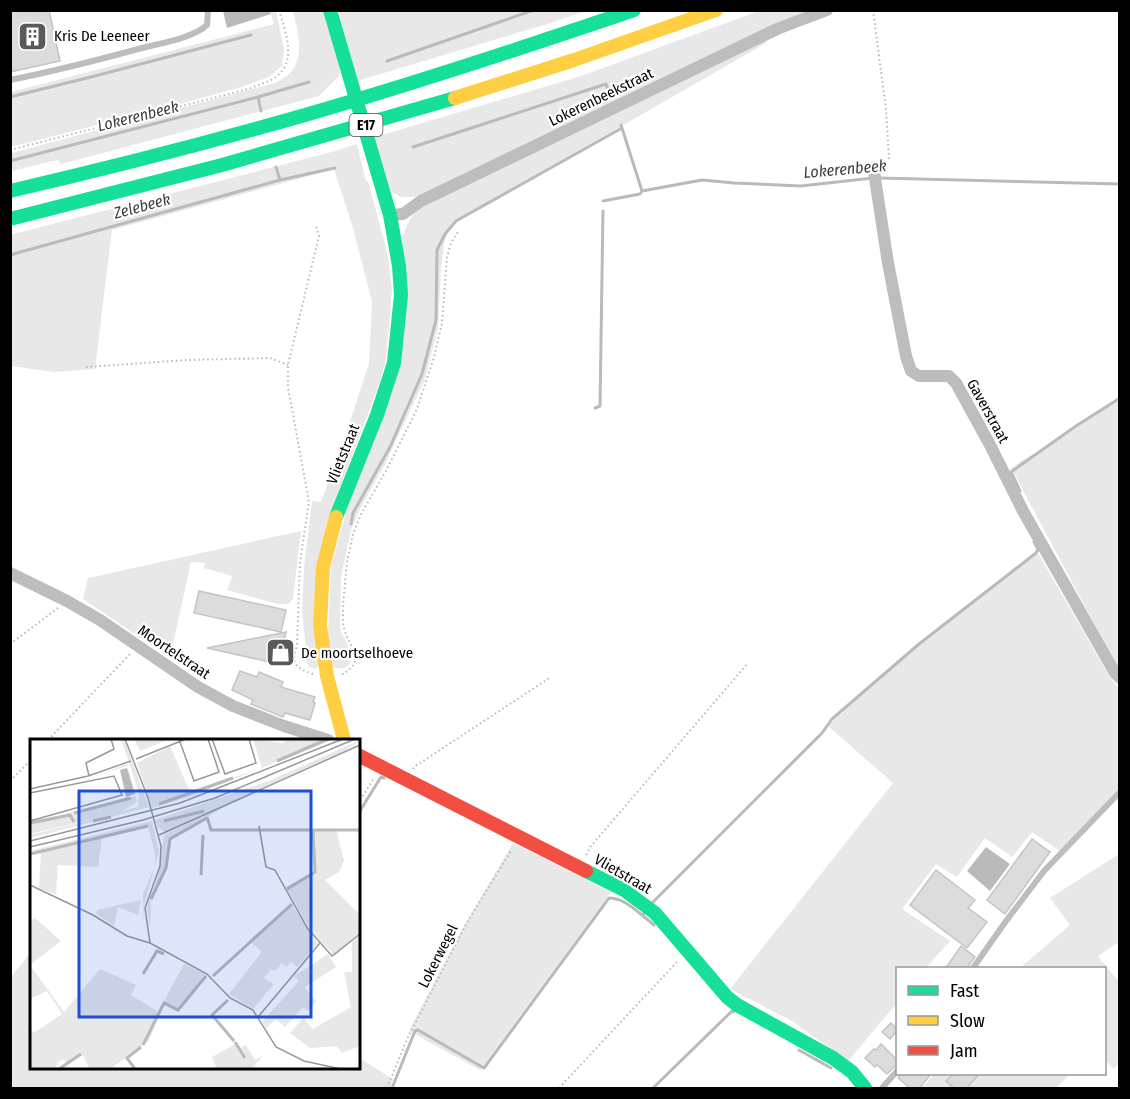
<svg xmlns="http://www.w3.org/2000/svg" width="1130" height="1099" viewBox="0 0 1130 1099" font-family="'Fira Sans Condensed',sans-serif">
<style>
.green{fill:#e8e8e8}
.water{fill:#bababa}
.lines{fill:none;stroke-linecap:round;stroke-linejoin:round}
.stream{stroke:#bababa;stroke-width:3}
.building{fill:#dcdcdc;stroke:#c4c4c4;stroke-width:1.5}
.path{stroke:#b8b8b8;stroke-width:2;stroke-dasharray:1.5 3;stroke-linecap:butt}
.lane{stroke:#bdbdbd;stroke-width:6}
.street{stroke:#bdbdbd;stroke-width:12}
.fast{stroke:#16e098;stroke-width:14}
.slow{stroke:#ffcf43;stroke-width:14}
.jam{stroke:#f24e42;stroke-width:14}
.labels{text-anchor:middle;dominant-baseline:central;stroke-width:4.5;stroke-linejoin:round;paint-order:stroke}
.shield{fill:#fff;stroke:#4c4c4c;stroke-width:1.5}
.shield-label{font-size:14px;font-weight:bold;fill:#000}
.poi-label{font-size:15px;fill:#000;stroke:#fff;text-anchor:start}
.street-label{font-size:15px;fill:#000;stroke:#fff}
.water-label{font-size:16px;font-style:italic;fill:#3e3e3e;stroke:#fff}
.inset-river{fill:none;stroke:#bababa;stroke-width:3}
.inset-road{fill:none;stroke:#999;stroke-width:1.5}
.view{fill:#1d4ed8;fill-opacity:0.15;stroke:#1d4ed8;stroke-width:3}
.inset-edge{fill:none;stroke:#000;stroke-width:3}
</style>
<rect width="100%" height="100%" fill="#fff"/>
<path class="green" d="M270,11h6l8,39 -2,16 -13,11 -27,10 -66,18 -165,42v-55l263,-68z
M293,11h32l15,57 -1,8 -20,20 -258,68 -3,-4 -47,11v-18l264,-70c7,-4 15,-8 19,-15 10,-18 3,-39 -1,-57z
M339,11h247l-35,12 -194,58z
M759,11h57l-397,186h-18l-11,-6 -18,-53 209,-62z
M765,40l1,3 -301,173 -16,11 -5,17 -3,24 -3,60 -13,51 -40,85 -25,45 -9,21 -10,47 -1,52 12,26c0,12 -10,16 -19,12l-5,-29 3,-72 17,-61 35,-92 20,-177c5,-15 9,-22 21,-32z
M357,144l9,37h2l20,74 4,34 -3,38 -4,37 -8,26 -51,135 -6,140 -5,4 -5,-2 -3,-4 -5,-54 2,-41 8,-67 9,1 28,-77 20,-62 3,-61 -19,-74 -19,-59 -222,61 -17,139 -41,3 -43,-6 -1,-131 318,-82z
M1119,400v268l-23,-41 -85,-159z
M301,531l-8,68 -4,5h-11l-51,-14 5,-14 -28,-8 1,-5 -14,-1 -21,96 -87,-59 5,-21z
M1038,553l71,123 10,13v104l-55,61 -32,-22 -20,25 -27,-19 -28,39 -21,-13 -34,45 48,32 -24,27h-28l-1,35 -49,58 -56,-40 -62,-32 163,-206 -65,-57 90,-83z
M513,843l98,49 -131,178 -71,-39 48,-93z
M1119,854v88l-21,14 21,26v80l-5,7 -9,-9 -1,-92h-84l50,-43 -20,-27z
M31,952l1,116h326l1,-10 34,21 -3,9h-379v-111z
M934,1074h136l-14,14h-134z"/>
<path class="water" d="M223,11h46l2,3 -44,14z
M986,847l24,17 -20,27 -23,-20z"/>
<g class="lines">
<path class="stream" d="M387,61l147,-51
M10,97l85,-21 156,-41
M258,97l51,-15
M621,125l21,66 60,-11 32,3 67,3 72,-8
M413,147l193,-63 4,11
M10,161l248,-64 3,14
M276,167l4,13
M879,178l241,6
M603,201l37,-7 2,-3
M10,255l270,-75 55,-12
M595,408l5,-2 3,-195
M1020,491l-9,-19 65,-46 44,-28
M351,524l2,-11 37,-66 32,-73 14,-54 1,-70 8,-16 11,-13 166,-93
M358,814l23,-37 3,1
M653,902l169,-169 10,-14 87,-75 117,-91 2,-4 -4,-7
M642,915l12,10
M799,1050l32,18
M392,1088l23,-57 3,-1 66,38 125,-170c13,0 23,9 33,17l3,-3
M653,1088l79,-77 1,1"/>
</g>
<path class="building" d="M10,10h39l11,51 -50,11z
M199,591l87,19 -5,22 -87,-19z
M286,632l-7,32 -72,-16z
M240,671l17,6 2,-5 24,10 -2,5 34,10 -2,5 2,1 -5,17 -25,-7 -2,4 -32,-13 2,-4 -21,-10z
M1032,839l18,13 -45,62 -18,-14z
M936,870l39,30 -7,8 19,14 -20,26 -57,-43z
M961,946l14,11 -9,12h-21z
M891,1023l6,6v2l-7,8 -8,-7z
M881,1044l16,16v5l-3,2 -7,7 -10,-9 -2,2 -10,-9 9,-9 2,1z
M902,1074h29l-12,15h-8l-13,-11z
M953,1074h26l-13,15h-11l-9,-8z"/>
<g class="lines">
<path class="path" d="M873,10l13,100 3,48 -4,3
M10,150l238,-61c8,-3 16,-6 23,-9 28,-15 15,-46 8,-70
M86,367l101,-7 83,-2 18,7
M10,644l48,-36
M313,674c-17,-6 -23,-10 -16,-28l3,-84 9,-60 -21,-115v-22l31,-129 -3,-10
M342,674h2l10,-9 2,-10 -10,-20 -3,-11v-19l4,-43 6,-28 8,-20 26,-45 30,-60 17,-52 8,-34 5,-66 4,-14 8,-13
M48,740l83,-87
M413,769l1,-2 137,-90
M10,781l22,-22
M358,804l16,-26
M586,855l5,-9 157,-183
M387,1088l21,-51 61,-118 42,-68
M559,1088l118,-126"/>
<path class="lane" d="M10,80c45,-9 88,-20 132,-32 19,-5 51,-10 65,-23l1,-15
M973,968l33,-47 38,-50 76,-79
M882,1088l16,-18"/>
<path class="street" d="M875,167l-1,5 14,91 18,93 5,15 8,5h30l7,7 33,60 34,68 92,162 5,5
M390,215l13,-1 18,-13 356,-172 50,-19
M10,573l57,28 33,19 98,67 35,19 51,20 44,14"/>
<path class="fast" d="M330,10l60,205 9,51 2,29 -7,68 -17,52 -41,102
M10,191c99,-23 197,-48 295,-76 111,-32 220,-68 329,-105
M10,219l212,-54 233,-67
M586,871l38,19 31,23 72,84 10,8 96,53 19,14 13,16"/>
<path class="slow" d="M455,98l119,-38 142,-50
M336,517l-13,50 -3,58 7,51 17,64"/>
<path class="jam" d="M358,755l228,116"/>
</g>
<defs>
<symbol id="building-square" viewBox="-11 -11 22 22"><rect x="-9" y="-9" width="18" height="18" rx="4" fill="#595959" stroke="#fff"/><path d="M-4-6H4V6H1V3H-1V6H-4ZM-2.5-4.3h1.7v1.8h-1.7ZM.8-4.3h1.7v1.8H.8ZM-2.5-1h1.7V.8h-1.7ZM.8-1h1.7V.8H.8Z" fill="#fff"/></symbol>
<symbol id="shop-square" viewBox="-11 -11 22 22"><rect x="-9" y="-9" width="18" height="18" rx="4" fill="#595959" stroke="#fff"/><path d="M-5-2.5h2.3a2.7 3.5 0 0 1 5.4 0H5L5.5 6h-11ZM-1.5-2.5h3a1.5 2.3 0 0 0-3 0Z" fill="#fff"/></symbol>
</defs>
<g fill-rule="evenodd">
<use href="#building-square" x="16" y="20" width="33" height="33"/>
<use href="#shop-square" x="264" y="636" width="33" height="33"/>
</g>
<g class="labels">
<rect class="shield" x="349.5" y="114" width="33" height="22" rx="4.5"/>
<g class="shield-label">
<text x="366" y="125">E17</text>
</g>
<g class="poi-label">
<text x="54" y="36">Kris De Leeneer</text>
<text x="301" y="653">De moortselhoeve</text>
</g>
<g class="street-label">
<text transform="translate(601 97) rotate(-26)">Lokerenbeekstraat</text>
<text transform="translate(988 411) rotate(61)">Gaverstraat</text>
<text transform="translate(343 454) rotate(-68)">Vlietstraat</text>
<text transform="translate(174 652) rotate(34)">Moortelstraat</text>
<text transform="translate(623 874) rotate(30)">Vlietstraat</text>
<text transform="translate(438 956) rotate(-63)">Lokerwegel</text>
</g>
<g class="water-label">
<text transform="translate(138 116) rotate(-14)">Lokerenbeek</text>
<text transform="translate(845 169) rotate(-5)">Lokerenbeek</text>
<text transform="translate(142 206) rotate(-15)">Zelebeek</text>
</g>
</g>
<g transform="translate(30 739)">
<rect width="330" height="330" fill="#fff"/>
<path d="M91,0h3l25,68 -119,31v-3l76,-19 -76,18v-11l105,-27 -8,-30 -25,8 25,-10 10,38 -15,9 16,-4 1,-14zM104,0h30l1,2 -25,10zM223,0l30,4 5,-4h46l-142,57 -40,12 -15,-45 33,-17 20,46 72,-24zM330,1l-15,11 -180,81 -7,-4 -3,-8 116,-40zM206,61l-65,38 -5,31 -15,31 -1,28 -3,-21 11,-31 6,-41zM122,82l7,30 -15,54v24l-1,-35 12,-28v-13l-7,-27 -46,12 -4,29 -40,-2 -2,30 -17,-7 2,-36 -11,-1zM283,91h23l8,31 -5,11 -14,8 35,35v19l-25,22 -23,-23 -26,-46 29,-16zM111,161l-3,15 -20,-8 -4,19 -18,-12 1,-4zM262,166l26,39 -21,23 -6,-5 -4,5 -6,-4 -5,8 -5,-2 -7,9 10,6 -21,25 -24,-15 33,-42 -13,-12zM5,179l26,23 -31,24 34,47 36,-43 36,16 -5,10 29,18 -11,28 -39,28h-20l-7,-14 -16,9 -3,-5 -6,3 -3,7h-25v-42l4,6 28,-19 -15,-23 -17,8v-78zM330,197v110l-18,7 -5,-7 -27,2 -20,-15 13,-15 10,11 38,-22 -7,-35h8v-30zM298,215l8,13 -31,20 11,14 -8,10 -5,-4 -18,20 -9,-8 -10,9 -4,-6 37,-41 -5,-5zM154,225l21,10 -27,37 -15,-8zM207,304l3,5 6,-3 9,15 9,-5 -13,14h-34l-5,-12z" fill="#e8e8e8"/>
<path d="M97,29l8,26 -9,3 -6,-27z" fill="#bababa"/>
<path class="inset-river" d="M247,22l51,-22M129,65l74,-26M44,74l57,-15M177,78l4,13h149M63,82l18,-4M134,82l40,-10M0,84l40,-8 4,7M0,115l118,-28M171,136l2,-40M257,150l28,-17 -2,-42M121,160l15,-31 4,-29 37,-21M113,235l14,-23 7,3M183,237l79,-72M198,261l-16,15 22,26M205,303l10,16M113,306l21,-42 14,7 28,-34M29,330l22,-15M105,330l-8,-11 14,-11"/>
<path class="inset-road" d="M95,0l23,59 13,48 -1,20 -15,42 5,35 57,31 23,24 23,12 23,37 28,14 37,8M149,0l15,42 25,-9 -11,-33M182,0l13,35 31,-11 -7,-24M106,20l50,-20M59,37l-3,-13 28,-14 -3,-10M0,50l58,-13 43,-15M0,54l84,-17 8,19 -92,26M229,87l7,41 9,3 33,59 24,27 28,-22M129,96l201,-90M0,102l150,-38 163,-64M0,108l113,-27 72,-22 140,-59M0,146l63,30 34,21 23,7M228,278l62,-74"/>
<path class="view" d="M49,52h232v226h-232z"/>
<rect width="330" height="330" class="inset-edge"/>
</g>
<rect width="1130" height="1099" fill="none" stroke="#000000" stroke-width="24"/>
<rect x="896" y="967" width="210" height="108" fill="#ffffff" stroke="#999999" stroke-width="1.5"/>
<rect x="908" y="986" width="30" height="9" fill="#16e098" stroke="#999999" stroke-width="1.5"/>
<text x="950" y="997" font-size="18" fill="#000000">Fast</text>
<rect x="908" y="1016" width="30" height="9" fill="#ffcf43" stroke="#999999" stroke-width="1.5"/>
<text x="950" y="1027" font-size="18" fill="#000000">Slow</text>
<rect x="908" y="1046" width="30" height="9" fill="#f24e42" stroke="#999999" stroke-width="1.5"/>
<text x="950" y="1057" font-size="18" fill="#000000">Jam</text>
</svg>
